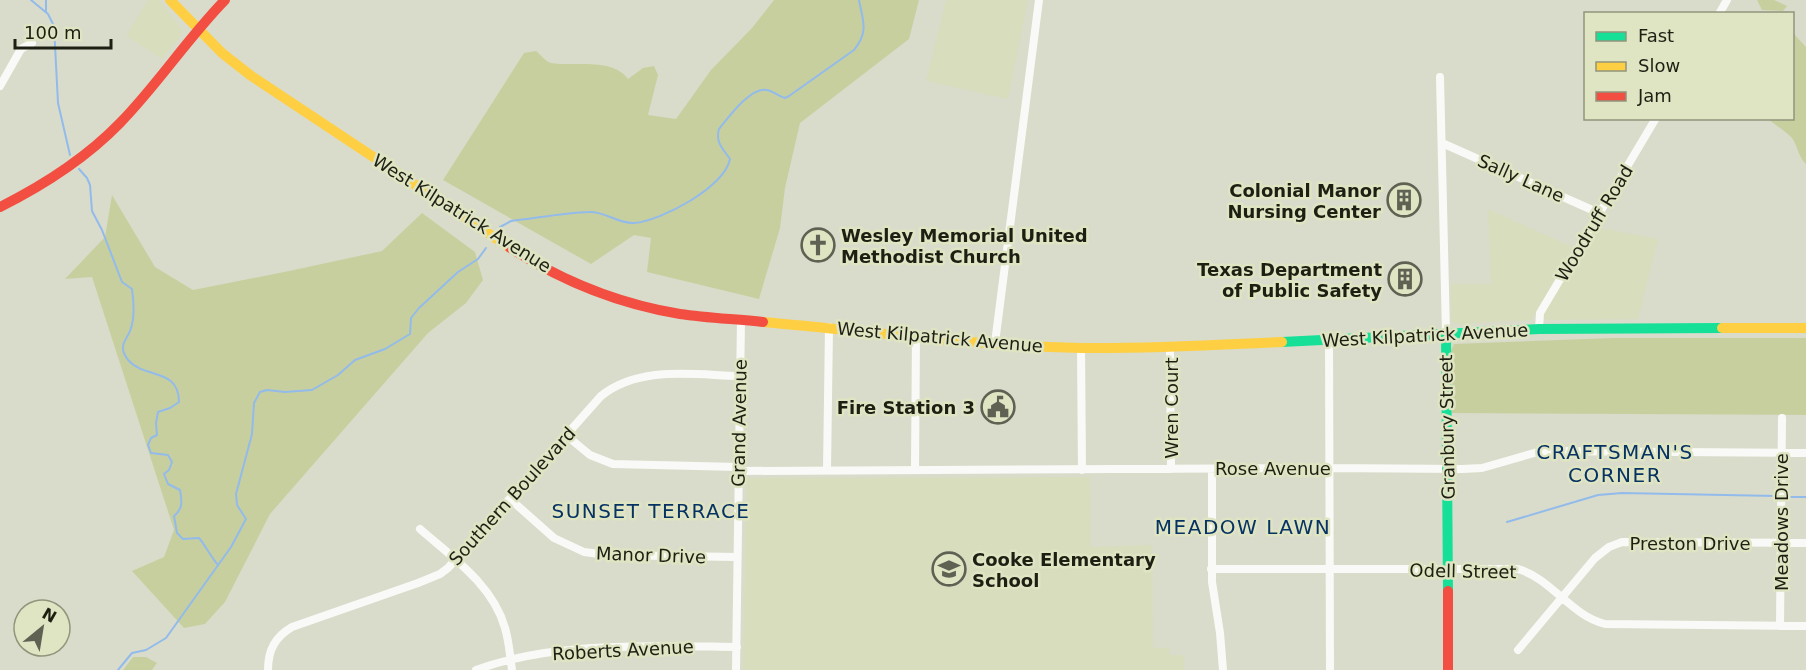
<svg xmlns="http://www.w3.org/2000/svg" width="1806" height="670" viewBox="0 0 1806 670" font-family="'DejaVu Sans',sans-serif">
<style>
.built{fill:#d8ddbe}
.green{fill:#c8cf9f}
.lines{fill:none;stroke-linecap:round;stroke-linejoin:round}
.stream{stroke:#92bbec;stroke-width:2}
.street{stroke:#f9faf7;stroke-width:8}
.fast{stroke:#16e098;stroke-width:10}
.slow{stroke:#ffcf43;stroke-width:10}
.jam{stroke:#f24e42;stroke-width:10}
.labels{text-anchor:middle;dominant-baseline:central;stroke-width:5;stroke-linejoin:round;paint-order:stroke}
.street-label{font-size:18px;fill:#1d1f13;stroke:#dfe4c2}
.poi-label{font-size:18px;font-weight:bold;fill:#1d1f13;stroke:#dfe4c2;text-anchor:end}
.neighbourhood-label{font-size:20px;letter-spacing:1.5px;fill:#063264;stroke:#dfe4c2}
</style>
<rect width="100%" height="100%" fill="#d9dcca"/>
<path class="built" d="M148,0h11l23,29 -2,8 -18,22 -36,-23z
M946,0h82l-20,99 -82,-18z
M1488,209l87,39 -44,72 -76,4 -4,-4v-36h40z
M1595,227l63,12 -20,80 -92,1 -3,-4z
M1090,477l1,70 61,-2 1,103h16l1,7h14v15h-441l4,-192z"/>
<path class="green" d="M774,0h145l-10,39 -109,84 -15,65 -5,40 -21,71 -112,-27 4,-34 -17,-3 -43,29 -148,-84 81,-127 12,-2c5,4 10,11 15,12 23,4 61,-6 77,16l15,-11 11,-2 4,9 -10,40 28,4 35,-49 41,-42z
M1757,0h17l13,6 -4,5 -21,-1z
M1793,33l13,14v117c-8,-7 -8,-18 -14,-26 -4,-5 -18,-14 -24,-19l24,-1z
M112,195l43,72 38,23 96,-19 93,-20 40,-38 53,39 8,28 -17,23 -38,30 -158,181 -45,88 -20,22 -21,4 -52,-57 32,-14 10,-27 -82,-253 -27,2 40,-42z
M1613,338h193v77l-354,-2 -1,-62 3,-7z
M133,657h13l11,6 -5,7h-29z"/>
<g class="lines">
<path class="stream" d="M31,0l17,14 6,12 4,77 12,52
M46,0v12
M79,169l8,9 3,7 2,26 10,19 20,52 10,7c2,14 3,30 -2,42 -2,6 -8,11 -7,18 0,3 3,9 6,12 17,18 50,7 50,41l-9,6 -12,4 -2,11 1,12 -6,3 -3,7 3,8 17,2 4,7 -3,8 -5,4 4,10 12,6c2,11 3,19 -6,26l3,17 6,6 16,-1c7,8 11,18 19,27
M500,227l11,-6c26,-3 52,-8 78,-9 16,-1 29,12 45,11 27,-2 91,-36 96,-64 -7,-10 -15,-17 -11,-30 9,-11 32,-43 48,-39 6,1 11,6 18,8l4,-2 65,-46c15,-18 9,-29 5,-50
M1787,497h19
M1507,522l91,-27 24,-2 154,3
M118,670l14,-17 14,-3 20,-12 65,-91 15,-28 -9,-14 -1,-11 16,-60 2,-31 6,-11 7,-2 18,2 27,-2 26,-15 17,-15 30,-11 25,-15 1,-16 8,-10 39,-36 20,-13 8,-11"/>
<path class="street" d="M1719,14l8,-14
M1440,77l6,256
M0,86l21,-37 11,-6
M1442,143l157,70
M1539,329l1,-16 116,-195
M1329,340l1,330
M995,343l44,-343
M1170,347l1,122
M1081,348l1,122
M567,436l23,19 23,9 125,3
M1212,469v113l8,51 3,37
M827,470l2,-143
M915,470l1,-136
M738,471l590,-3 134,1 20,-1 59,-17 265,2
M510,499l44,39 30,14 23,3 130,2
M420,529c32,28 73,56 85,99 4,13 5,28 7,42
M1211,569h307c34,10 52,46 87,55l201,2
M1780,626l2,-208
M1518,650l77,-92 14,-11 13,-5 184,1
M268,670c0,-20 7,-33 24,-43l126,-44 22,-9 8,-6 153,-172c39,-31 93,-21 139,-20
M476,670c78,-29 179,-24 261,-23
M736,670l5,-351"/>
<path class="fast" d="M1446,333l2,258
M1282,342l257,-13 183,-1"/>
<path class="slow" d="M170,0l52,53 28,22 259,172
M763,322c105,9 212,24 318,26 67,1 134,-3 201,-6
M1722,328h84"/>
<path class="jam" d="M0,207c44,-22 86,-49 120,-84 38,-39 67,-84 105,-123
M509,247c51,33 110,57 171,67 27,4 55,5 83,8
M1448,591v79"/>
</g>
<defs>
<symbol id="building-ring" viewBox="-11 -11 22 22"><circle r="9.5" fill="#dfe4c2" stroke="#5f6153" stroke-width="1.5"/><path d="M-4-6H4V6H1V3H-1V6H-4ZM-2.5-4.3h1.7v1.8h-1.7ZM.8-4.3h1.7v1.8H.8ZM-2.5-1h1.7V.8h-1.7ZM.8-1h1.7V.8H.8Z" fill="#5f6153"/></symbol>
<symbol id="church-ring" viewBox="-11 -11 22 22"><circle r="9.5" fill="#dfe4c2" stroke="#5f6153" stroke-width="1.5"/><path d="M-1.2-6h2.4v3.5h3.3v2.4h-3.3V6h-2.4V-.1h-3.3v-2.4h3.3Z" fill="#5f6153"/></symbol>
<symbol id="civic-ring" viewBox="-11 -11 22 22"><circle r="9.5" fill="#dfe4c2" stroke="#5f6153" stroke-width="1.5"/><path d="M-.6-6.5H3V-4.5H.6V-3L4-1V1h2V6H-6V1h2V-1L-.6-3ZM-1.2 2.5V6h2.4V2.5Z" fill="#5f6153"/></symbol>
<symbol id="school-ring" viewBox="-11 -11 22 22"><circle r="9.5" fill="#dfe4c2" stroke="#5f6153" stroke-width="1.5"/><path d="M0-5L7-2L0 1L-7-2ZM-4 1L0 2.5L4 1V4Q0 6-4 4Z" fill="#5f6153"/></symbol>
</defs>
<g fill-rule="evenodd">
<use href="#building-ring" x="1385" y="181" width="38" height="38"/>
<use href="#church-ring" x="799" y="226" width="38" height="38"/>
<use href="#building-ring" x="1386" y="260" width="38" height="38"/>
<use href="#civic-ring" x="979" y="388" width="38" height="38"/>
<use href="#school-ring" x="930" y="550" width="38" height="38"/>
</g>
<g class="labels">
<g class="street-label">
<text transform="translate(1521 178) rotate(24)">Sally Lane</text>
<text transform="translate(462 213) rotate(32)">West Kilpatrick Avenue</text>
<text transform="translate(1594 223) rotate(-59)">Woodruff Road</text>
<text transform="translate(1425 335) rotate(-3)">West Kilpatrick Avenue</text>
<text transform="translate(940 337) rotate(5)">West Kilpatrick Avenue</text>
<text transform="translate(1171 408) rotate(-90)">Wren Court</text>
<text transform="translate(739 423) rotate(-89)">Grand Avenue</text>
<text transform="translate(1447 427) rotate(-91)">Granbury Street</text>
<text x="1273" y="468">Rose Avenue</text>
<text transform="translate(512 496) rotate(-48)">Southern Boulevard</text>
<text transform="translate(1781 522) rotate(-90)">Meadows Drive</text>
<text x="1690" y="543">Preston Drive</text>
<text transform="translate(651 555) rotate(2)">Manor Drive</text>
<text transform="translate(1463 571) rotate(1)">Odell Street</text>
<text transform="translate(623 650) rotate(-3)">Roberts Avenue</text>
</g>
<g class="poi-label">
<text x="1381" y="190">Colonial Manor<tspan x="1381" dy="21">Nursing Center</tspan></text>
<text x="841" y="235" text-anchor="start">Wesley Memorial United<tspan x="841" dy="21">Methodist Church</tspan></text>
<text x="1382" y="269">Texas Department<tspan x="1382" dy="21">of Public Safety</tspan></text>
<text x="975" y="407">Fire Station 3</text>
<text x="972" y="559" text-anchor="start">Cooke Elementary<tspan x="972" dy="21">School</tspan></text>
</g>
<g class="neighbourhood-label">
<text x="1615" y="452">CRAFTSMAN'S<tspan x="1615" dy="23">CORNER</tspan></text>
<text x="651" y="511">SUNSET TERRACE</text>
<text x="1243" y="527">MEADOW LAWN</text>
</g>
</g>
<rect x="1584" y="12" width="210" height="108" fill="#dfe4c2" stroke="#91957c" stroke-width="1.5"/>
<rect x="1596" y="32" width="30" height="9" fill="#16e098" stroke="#91957c" stroke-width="1.5"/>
<text x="1638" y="42" font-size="18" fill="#1d1f13">Fast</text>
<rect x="1596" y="62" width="30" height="9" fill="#ffcf43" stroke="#91957c" stroke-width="1.5"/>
<text x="1638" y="72" font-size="18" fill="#1d1f13">Slow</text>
<rect x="1596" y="92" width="30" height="9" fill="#f24e42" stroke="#91957c" stroke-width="1.5"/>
<text x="1638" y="102" font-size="18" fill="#1d1f13">Jam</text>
<g transform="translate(42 628) rotate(30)"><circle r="28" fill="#dfe4c2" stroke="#91957c" stroke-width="1.5"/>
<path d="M0-4.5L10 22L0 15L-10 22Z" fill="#5f6153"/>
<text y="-9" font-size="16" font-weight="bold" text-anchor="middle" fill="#1d1f13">N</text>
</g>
<path d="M15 39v9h96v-9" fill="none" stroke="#1d1f13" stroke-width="3"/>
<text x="24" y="39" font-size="18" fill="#1d1f13" stroke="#dfe4c2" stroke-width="4.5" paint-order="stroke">100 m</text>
</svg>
